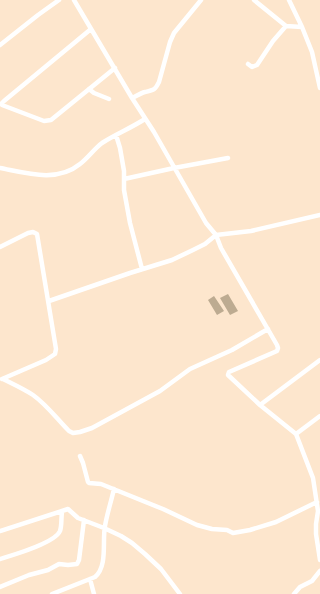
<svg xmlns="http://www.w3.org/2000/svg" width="320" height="594" viewBox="0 0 320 594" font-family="'Roboto Serif',serif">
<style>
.building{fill:#bdab91}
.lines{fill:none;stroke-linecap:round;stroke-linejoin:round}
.street{stroke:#fff;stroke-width:4.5}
</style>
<rect width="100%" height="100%" fill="#fde6cd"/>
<path class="building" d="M228,294l10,17 -8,4 -10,-17z
M214,296l10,15 -7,4 -9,-15z"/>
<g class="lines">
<path class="street" d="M74,0l58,98 22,34 52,91 10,12 5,13 56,97 1,3 -1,3 -48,21 -1,3 32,30 36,29 17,44 5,33 -2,13v10l4,26
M254,0l32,26 16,1
M289,0l13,27 10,25 8,36
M91,29l-87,72 -2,2v2l42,16 7,-1 64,-52
M0,45l38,-30 21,-15
M248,64l4,3 5,-2 16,-24 13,-15
M89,89l5,4 15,6
M132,98c4,-2 9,-5 13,-6 9,-2 10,-2 14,-10l11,-40 4,-9 27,-33
M116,135l4,13 4,23v19l6,33 12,46
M0,168c26,5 57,15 80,-4 8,-6 14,-15 22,-21 14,-9 29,-15 43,-24
M124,179l50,-11 54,-10
M0,247l28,-14 5,-1 4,2 19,115 -1,5 -9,6 -44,19
M49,301l81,-28 42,-13 21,-10 12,-6 11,-9 35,-4 69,-16
M3,379c10,5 21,10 30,16 14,10 24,24 36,36l4,2 7,-1 12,-4 68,-37 30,-22 42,-19 36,-21
M260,405l60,-45
M296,434l24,-18
M80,456l3,7 5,19 1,1 12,1 62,25 34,16 15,4 15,1 6,3 17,-3 26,-8 41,-20
M0,531l68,-22 10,9 26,10 17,8 11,7 13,11 16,15 19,25
M0,559c13,-4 55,-16 60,-28 2,-6 1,-13 2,-19
M90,579l4,15
M0,587l29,-12 19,-5 11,-6 9,1 9,-1 2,-4 5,-40
M52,594l43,-17c13,-11 7,-36 10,-51 2,-12 6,-24 9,-37
M294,594l6,-7 12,-6 8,-10"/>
</g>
</svg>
